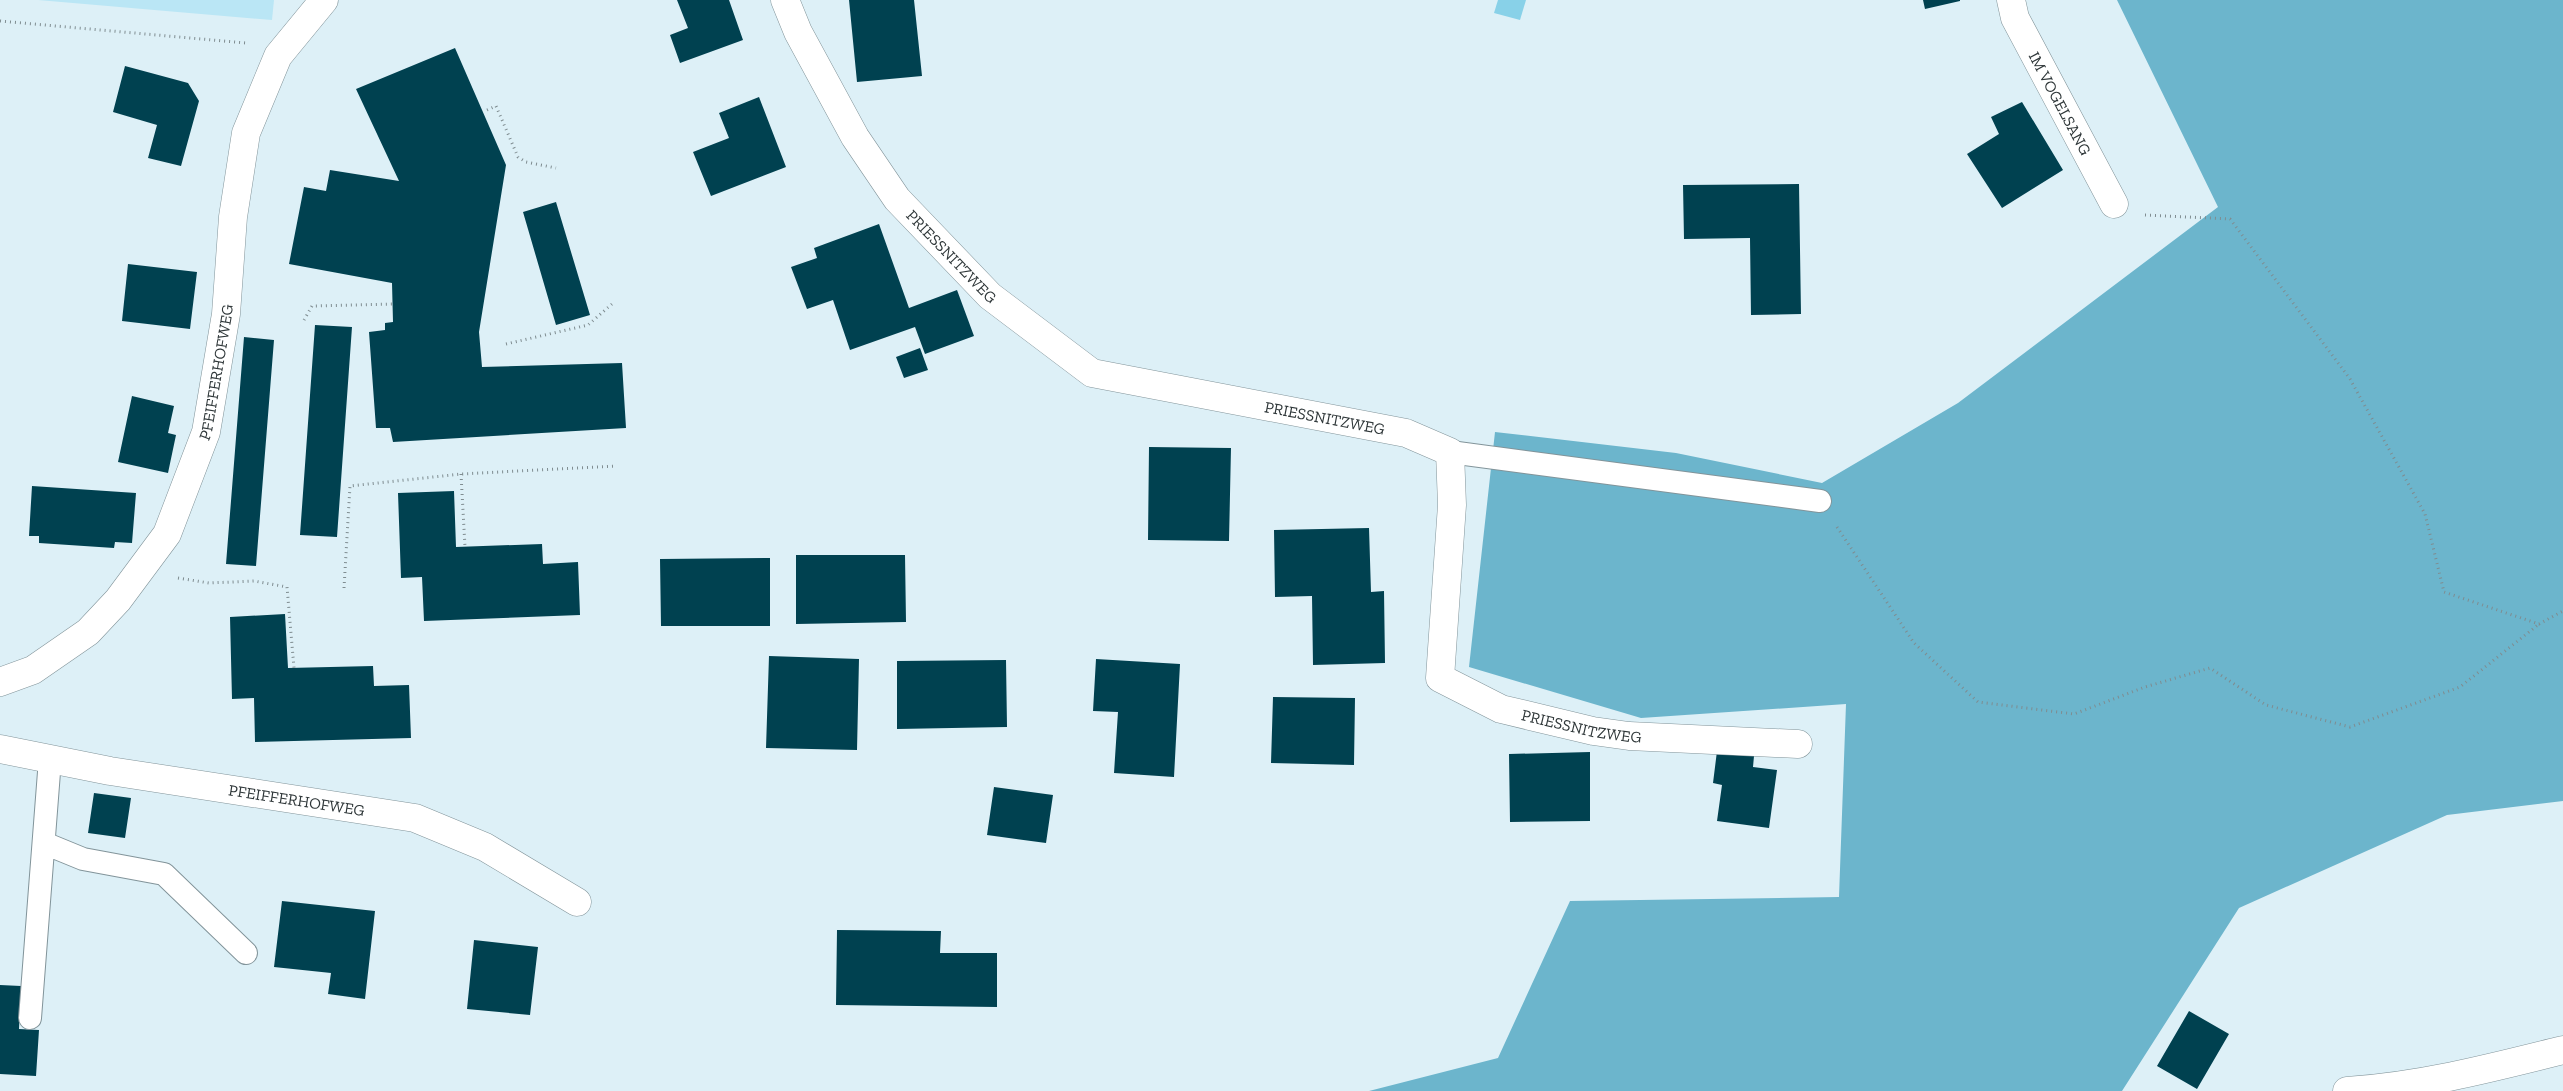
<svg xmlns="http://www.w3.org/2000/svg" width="2563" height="1091" viewBox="0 0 2563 1091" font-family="'Zilla Slab',serif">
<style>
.green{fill:#bae6f5}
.forest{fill:#6cb5cc}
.water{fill:#88d1e8}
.building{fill:#004150}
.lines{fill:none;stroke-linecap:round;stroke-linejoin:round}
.service-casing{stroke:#82949a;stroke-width:24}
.minor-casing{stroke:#82949a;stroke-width:29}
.path{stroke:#7f8c90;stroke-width:3;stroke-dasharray:1 4;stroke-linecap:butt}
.service{stroke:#fff;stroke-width:22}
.minor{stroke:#fff;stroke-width:28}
.labels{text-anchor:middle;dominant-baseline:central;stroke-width:5;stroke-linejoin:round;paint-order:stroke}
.street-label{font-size:16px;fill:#2f3739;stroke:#ddf0f7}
</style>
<rect width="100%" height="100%" fill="#ddf0f7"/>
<path class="green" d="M38,0h236l-2,20z"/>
<path class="forest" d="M2117,0h446v801l-116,14 -208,93 -117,183h-753l129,-33 72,-157 269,-4 7,-193 -205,14 -172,-51 26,-235 181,21 146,30 136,-80 260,-196z"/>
<path class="water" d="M1498,0h28l-6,20 -26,-7z"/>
<path class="building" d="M677,0h52l14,40 -63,23 -10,-28 18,-7z
M849,0h65l8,76 -65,6z
M1923,0h37v1l-35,8z
M455,48l51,117 -27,167 3,35 140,-4 4,65 -233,14 -3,-14h-14l-7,-96 16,-2v-7l8,-1 -1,-39 -103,-19 15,-77 22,4 4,-21 69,11 -43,-92z
M125,66l63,17 11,18 -18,65 -33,-8 9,-33 -44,-13z
M759,97l27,70 -75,29 -18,-44 36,-14 -10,-25z
M2022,102l41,68 -61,38 -35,-54 32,-20 -8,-17z
M1799,184l2,130 -50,1 -1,-77 -66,1 -1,-54z
M556,202l34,113 -34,10 -33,-113z
M879,224l30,84 48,-18 17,46 -49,18 -10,-27 -65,23 -17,-50 -26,9 -16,-42 26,-9 -3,-10z
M128,264l69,8 -7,57 -68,-8z
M315,325l37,2 -15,210 -37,-2z
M244,337l30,3 -18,226 -30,-2z
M920,348l8,22 -24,8 -8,-21z
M132,396l42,10 -6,27 8,2 -8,38 -50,-11z
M1149,447l82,1 -2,93 -81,-1z
M32,486l104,7 -4,50 -17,-1 -1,6 -75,-5v-7h-10z
M454,491l2,56 86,-3 1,20 35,-2 2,53 -156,6 -2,-44 -21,1 -3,-85z
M1369,528l2,64 13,-1 1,72 -72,2 -1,-69 -37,1 -1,-67z
M796,555h109l1,67 -110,2z
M770,558v68h-109l-1,-67z
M285,614l3,54 85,-2 1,20 35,-1 2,53 -156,4 -1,-44 -22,1 -2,-82z
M769,656l90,3 -2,91 -91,-2z
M1096,659l84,5 -6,113 -60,-4 4,-61 -25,-1z
M1006,660l1,67 -110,2v-68z
M1273,697l82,1 -1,67 -83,-2z
M1717,751l37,5 -1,11 24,3 -8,58 -52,-7 5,-36 -9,-2z
M1590,752v69l-80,1 -1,-68z
M994,787l59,8 -7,48 -59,-8z
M94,793l37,5 -6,40 -37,-5z
M282,901l93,10 -10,88 -37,-5 3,-21 -57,-6z
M837,930l104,1 -1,22h57v54l-161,-2z
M474,940l64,7 -8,68 -63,-6z
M0,985l21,1 -2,43 20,1 -3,46 -36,-2z
M2189,1011l40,23 -32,55 -40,-23z"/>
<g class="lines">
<defs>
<path id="service" d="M1450,452l370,49
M44,843l39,16 81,15 82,79
M30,1018l20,-259"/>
<g id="minor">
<path id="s1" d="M785,0l13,32 57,105 42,62 93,97 102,77 314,60 44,19 2,53 -12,173 61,31 92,22 36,5 169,8"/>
<path id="s2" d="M2011,0l4,18 99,186"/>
<path id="s3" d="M0,682l33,-12 55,-38 30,-32 49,-66 39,-102 20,-118 7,-97 13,-84 32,-77 46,-56"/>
<path id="s4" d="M0,749l110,22 305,47 70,29 92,55"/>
<path d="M2347,1091c75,-5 144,-23 216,-41"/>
</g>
</defs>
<use href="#service" class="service-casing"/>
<use href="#minor" class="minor-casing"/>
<path class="path" d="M0,21l246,22
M487,110l9,-4 22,51 8,5 30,6
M2145,215l85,4 120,160 75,135 19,78 95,32 24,-13
M304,320l8,-14 81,-2
M506,344l82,-19 24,-21
M461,474l4,73
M1837,527l77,116 64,59 96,12 71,-27 65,-19 56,37 84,22 110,-40 79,-63
M178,578l31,5 45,-2 33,6 7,81
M344,588l6,-102 111,-12 155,-8"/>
<use href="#service" class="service"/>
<use href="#minor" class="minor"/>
</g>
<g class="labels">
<g class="street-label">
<text stroke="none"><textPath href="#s2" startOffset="115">IM VOGELSANG</textPath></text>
<text stroke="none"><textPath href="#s1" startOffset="308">PRIESSNITZWEG</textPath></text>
<text stroke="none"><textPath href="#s3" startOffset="398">PFEIFFERHOFWEG</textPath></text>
<text stroke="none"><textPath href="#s1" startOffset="728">PRIESSNITZWEG</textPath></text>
<text stroke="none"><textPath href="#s1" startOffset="1236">PRIESSNITZWEG</textPath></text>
<text stroke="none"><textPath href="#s4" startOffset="301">PFEIFFERHOFWEG</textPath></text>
</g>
</g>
</svg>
